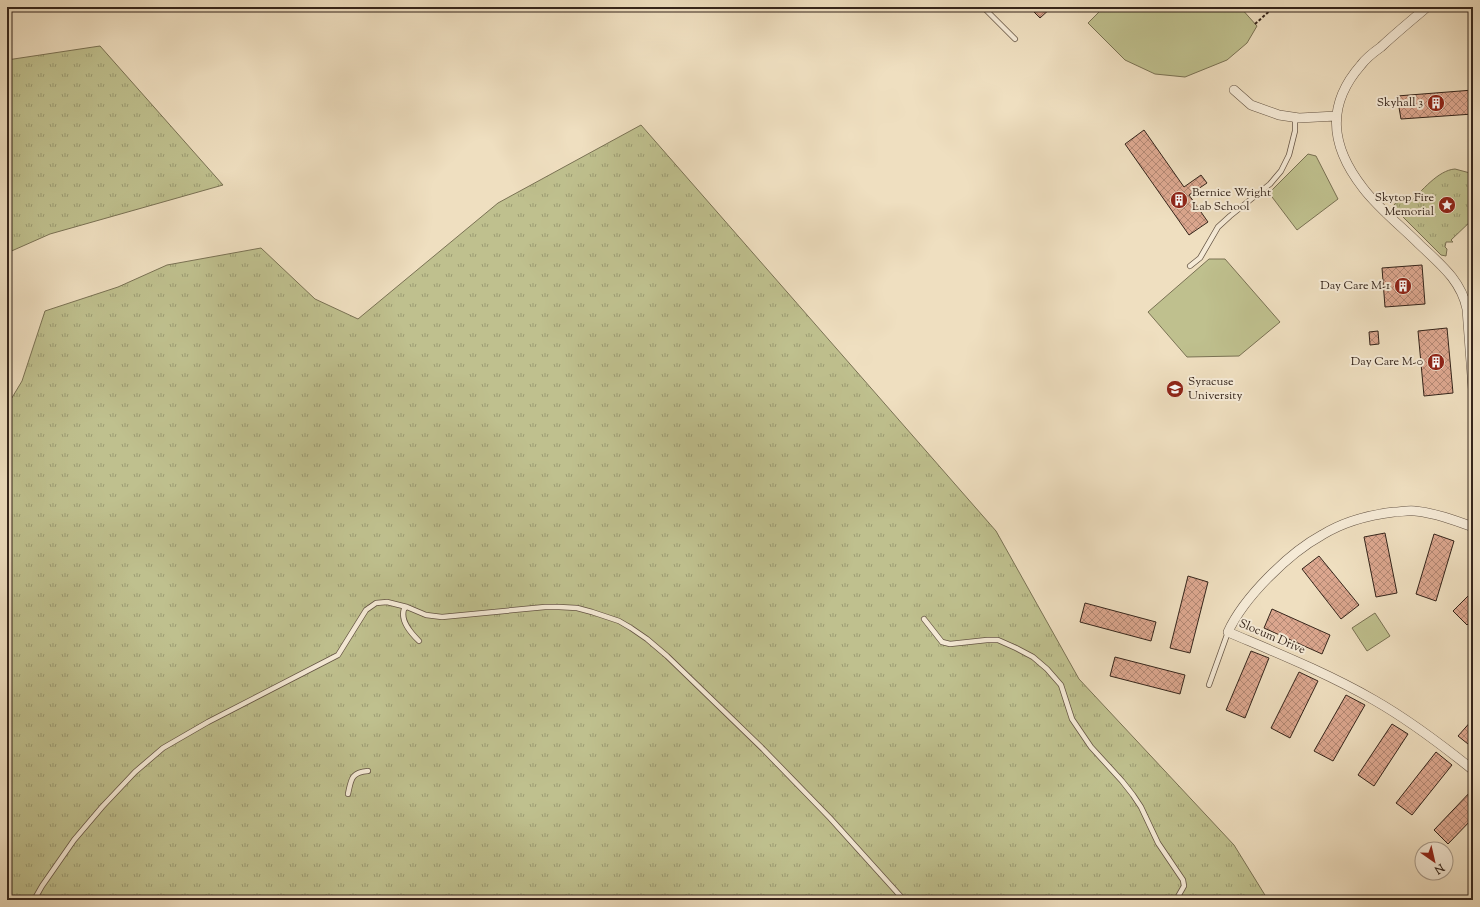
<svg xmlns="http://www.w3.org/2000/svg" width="1480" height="907" viewBox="0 0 1480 907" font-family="'Sorts Mill Goudy',serif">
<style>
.grass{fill:url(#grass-tufts);stroke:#7a7254}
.pitch{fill:#bfc08e;stroke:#7a7254}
.building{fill:url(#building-cross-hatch);stroke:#35251b}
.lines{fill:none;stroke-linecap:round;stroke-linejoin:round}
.service-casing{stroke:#645444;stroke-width:6}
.minor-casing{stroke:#645444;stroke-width:10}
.path{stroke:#35251b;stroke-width:2;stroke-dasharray:3 2;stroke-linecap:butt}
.service{stroke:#f5ead6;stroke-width:4.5}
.minor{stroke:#f5ead6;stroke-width:9}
.labels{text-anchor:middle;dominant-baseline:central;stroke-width:4;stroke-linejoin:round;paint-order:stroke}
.poi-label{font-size:12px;fill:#35251b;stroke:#f5ead6;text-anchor:end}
.street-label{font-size:12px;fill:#35251b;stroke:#f5ead6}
</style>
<defs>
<pattern id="grass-tufts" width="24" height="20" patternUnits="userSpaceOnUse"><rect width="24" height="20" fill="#bfc08e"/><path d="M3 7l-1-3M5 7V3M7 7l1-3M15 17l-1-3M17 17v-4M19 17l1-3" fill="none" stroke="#9c9c73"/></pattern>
<pattern id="building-cross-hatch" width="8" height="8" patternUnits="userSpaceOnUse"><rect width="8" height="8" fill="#dca78f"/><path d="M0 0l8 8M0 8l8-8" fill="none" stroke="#b38874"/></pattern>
</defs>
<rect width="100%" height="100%" fill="#efdfc0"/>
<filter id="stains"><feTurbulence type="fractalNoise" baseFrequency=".005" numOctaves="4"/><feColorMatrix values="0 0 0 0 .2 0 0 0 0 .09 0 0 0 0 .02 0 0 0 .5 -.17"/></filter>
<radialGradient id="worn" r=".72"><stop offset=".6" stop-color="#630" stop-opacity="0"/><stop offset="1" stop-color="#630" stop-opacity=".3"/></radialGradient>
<path class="grass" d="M100,46l123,139 -173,49 -43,19v-193z
M641,125l355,406 83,148 155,166 34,55h-1261v-494l15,-25 23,-70 73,-24 49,-22 94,-17 54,51 43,20 140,-116z
M1455,169l15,4 3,4v42l-22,21 2,2h-7l-1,5 2,2 -1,7 -5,-1 -45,-45 -2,-5 4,-5 5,-3 6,6c12,-11 29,-33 46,-34z"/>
<path class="pitch" d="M1104,7h136l17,19 -10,17 -20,17 -42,17 -30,-3 -30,-14 -37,-37z
M1308,154l8,2 22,43 -41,31 -28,-37z
M1209,259h16l55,63 -41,34 -52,1 -39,-45z
M1375,613l15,23 -23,15 -15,-23z"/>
<path class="building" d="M1029,7h23l-12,11z
M1473,90v24l-72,5 -4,-23z
M1144,130l40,57 17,-12 6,8 -18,12 19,27 -19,13 -64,-91z
M1422,265l3,39 -40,3 -3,-39z
M1447,328l6,65 -29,3 -6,-65z
M1378,331l1,13 -9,1 -1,-13z
M1385,533l12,60 -21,4 -12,-60z
M1434,534l20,7 -18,60 -20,-7z
M1319,556l40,49 -18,14 -39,-50z
M1188,576l20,6 -18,71 -20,-5z
M1473,591v28l-6,6 -14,-14z
M1085,603l71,19 -5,19 -71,-19z
M1272,609l58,26 -8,19 -58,-26z
M1251,651l18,7 -24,60 -19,-8z
M1115,657l70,18 -5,19 -70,-18z
M1299,672l19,9 -28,57 -19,-10z
M1346,695l19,10 -32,56 -19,-10z
M1473,719v29l-15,-12z
M1392,724l16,10 -34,52 -16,-11z
M1436,752l16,13 -40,50 -16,-12z
M1473,789v29l-25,26 -14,-14z"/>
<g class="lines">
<defs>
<path id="service" d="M983,7l32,32
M1190,266l10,-8 18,-31 12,-11 40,-32 11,-13 8,-16 6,-24v-13
M924,619l18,23 8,2 37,-4h11l18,8 17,9 14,12 14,16 11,34 19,28 31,34 11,14 8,12 17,36 25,37 1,6 -8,14
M419,641c-8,-8 -19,-20 -15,-32l3,-2 19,8 16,2 103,-10h14l18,1 15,4 27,9 12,7 16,11 20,17 96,93 67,69 74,82
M1209,685l19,-53
M348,794c3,-14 3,-22 20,-23
M34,900l8,-14 32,-46 28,-33 33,-35 28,-24 45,-26 130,-67 28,-45 10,-7 11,-1 20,5"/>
<path id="minor" d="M1427,7c-15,13 -31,26 -46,40 -7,5 -15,11 -20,18 -36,41 -30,82 2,123 15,20 39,39 56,56 21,20 42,36 48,65l6,80
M1234,90l17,15 28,10 20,3 37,-2
M1473,527c-19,-7 -38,-14 -58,-16 -7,-1 -15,1 -21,1 -25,3 -51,10 -72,23 -33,18 -78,62 -94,97 49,21 99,41 146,68 35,20 68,45 99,70"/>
</defs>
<use href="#service" class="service-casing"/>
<use href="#minor" class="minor-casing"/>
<path class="path" d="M1255,24l19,-17"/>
<use href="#service" class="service"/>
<use href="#minor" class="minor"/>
</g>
<defs>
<symbol id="building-disc" viewBox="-11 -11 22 22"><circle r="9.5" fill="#8f2418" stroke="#f5ead6"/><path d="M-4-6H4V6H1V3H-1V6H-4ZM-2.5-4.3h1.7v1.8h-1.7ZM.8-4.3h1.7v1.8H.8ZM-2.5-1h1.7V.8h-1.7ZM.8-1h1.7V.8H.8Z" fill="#fff"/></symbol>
<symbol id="sight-disc" viewBox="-11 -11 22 22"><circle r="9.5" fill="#8f2418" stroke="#f5ead6"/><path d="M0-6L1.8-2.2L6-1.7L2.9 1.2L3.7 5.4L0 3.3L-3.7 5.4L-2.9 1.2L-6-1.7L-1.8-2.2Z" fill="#fff"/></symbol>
<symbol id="university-disc" viewBox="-11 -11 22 22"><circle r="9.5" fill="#8f2418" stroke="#f5ead6"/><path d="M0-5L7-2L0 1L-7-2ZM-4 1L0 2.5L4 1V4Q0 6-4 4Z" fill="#fff"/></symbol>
</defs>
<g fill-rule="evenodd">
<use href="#building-disc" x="1426" y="93" width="20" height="20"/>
<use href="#building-disc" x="1169" y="190" width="20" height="20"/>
<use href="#sight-disc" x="1437" y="195" width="20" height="20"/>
<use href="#building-disc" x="1393" y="276" width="20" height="20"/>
<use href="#building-disc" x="1426" y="352" width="20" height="20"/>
<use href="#university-disc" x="1165" y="379" width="20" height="20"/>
</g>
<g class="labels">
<g class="poi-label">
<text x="1423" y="103">Skyhall 3</text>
<text x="1192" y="193" text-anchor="start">Bernice Wright<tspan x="1192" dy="14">Lab School</tspan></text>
<text x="1434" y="198">Skytop Fire<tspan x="1434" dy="14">Memorial</tspan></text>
<text x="1390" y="286">Day Care M-1</text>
<text x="1423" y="362">Day Care M-0</text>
<text x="1188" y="382" text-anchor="start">Syracuse<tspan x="1188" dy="14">University</tspan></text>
</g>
<g class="street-label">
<text transform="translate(1272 637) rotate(23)">Slocum Drive</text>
</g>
</g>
<rect width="1480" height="907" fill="none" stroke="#efdfc0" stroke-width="24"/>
<rect x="8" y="8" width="1464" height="891" fill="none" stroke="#35251b" stroke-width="2"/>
<rect x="12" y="12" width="1456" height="883" fill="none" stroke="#35251b"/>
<g transform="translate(1434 861) rotate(146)"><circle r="19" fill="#f5ead6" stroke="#a89b8b"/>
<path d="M0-3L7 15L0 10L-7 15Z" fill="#8f2418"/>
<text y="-6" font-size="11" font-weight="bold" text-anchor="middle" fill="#35251b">N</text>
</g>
<rect width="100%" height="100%" filter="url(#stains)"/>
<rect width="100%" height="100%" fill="url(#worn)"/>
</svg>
